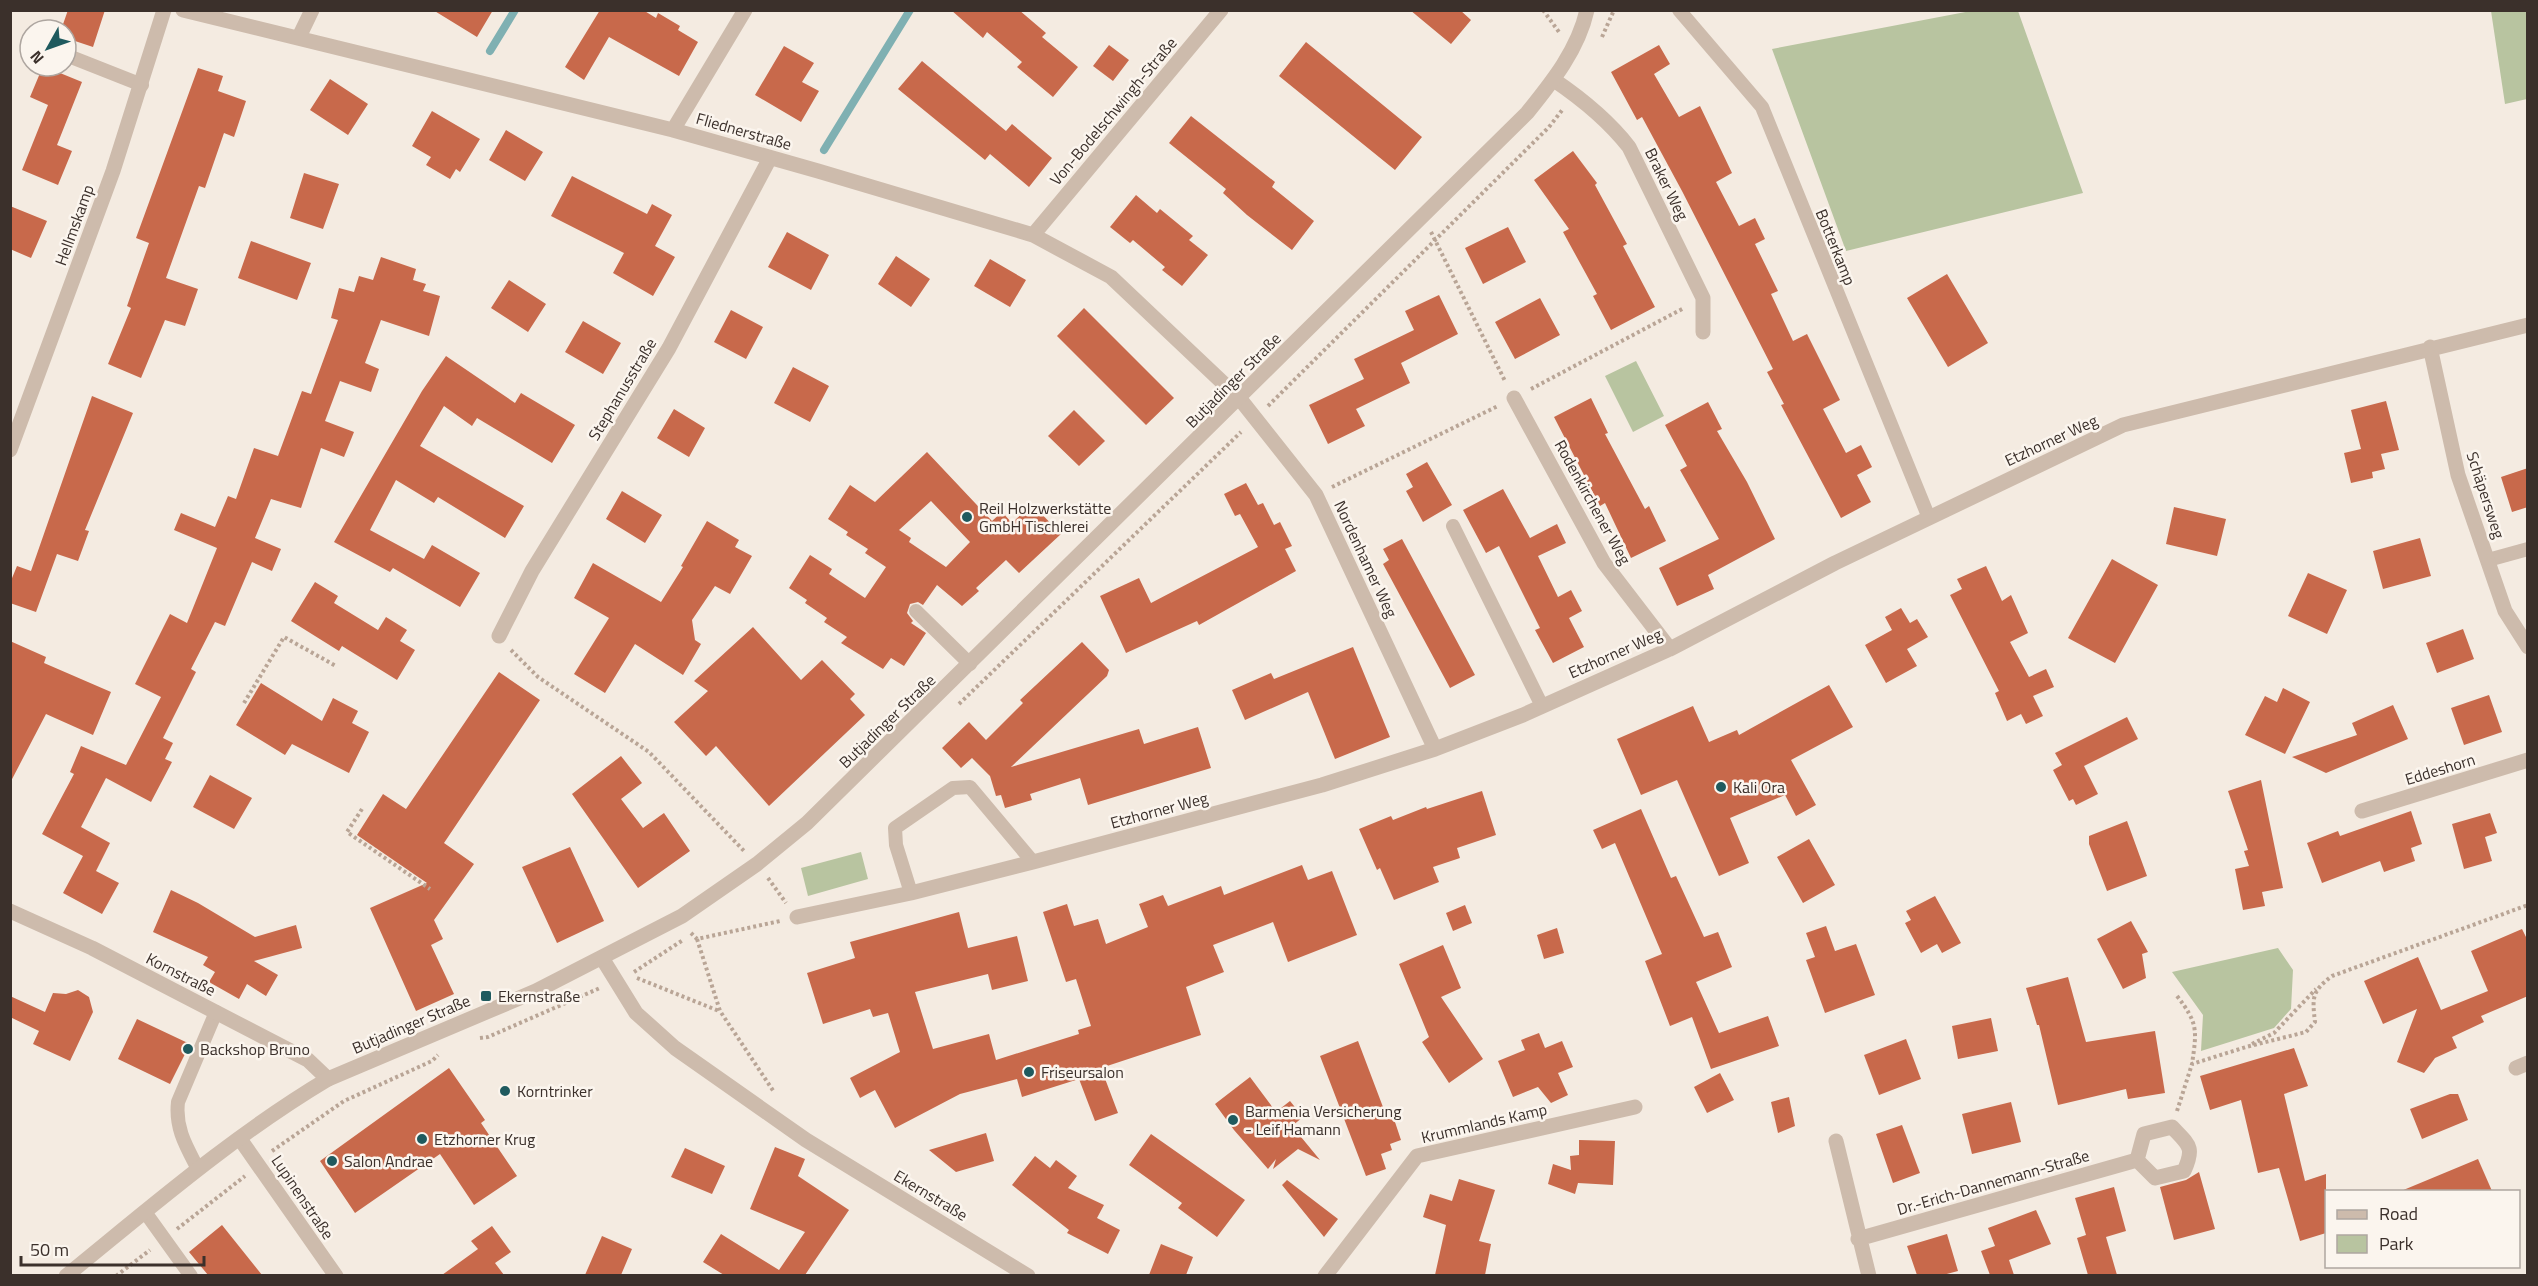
<svg xmlns="http://www.w3.org/2000/svg" width="2538" height="1286" viewBox="0 0 2538 1286" font-family="'Titillium Web',sans-serif">
<style>
.green{fill:#b8c4a0}
.lines{fill:none;stroke-linecap:round;stroke-linejoin:round}
.stream{stroke:#7fb0b2;stroke-width:8}
.building{fill:#c8694b;fill-rule:evenodd}
.path{stroke:#b9a596;stroke-width:4;stroke-dasharray:3 3;stroke-linecap:butt}
.service{stroke:#cdbbac;stroke-width:14}
.minor{stroke:#cdbbac;stroke-width:15}
.tertiary{stroke:#cdbbac;stroke-width:15}
.poi-dot{fill:#1f5a5e;stroke:#fbf5ee;stroke-width:2}
.labels{text-anchor:middle;dominant-baseline:central;stroke-width:5;stroke-linejoin:round;paint-order:stroke}
.street-label{font-size:16px;fill:#3b302b;stroke:#fbf5ee}
.poi-label{font-size:16px;fill:#3b302b;stroke:#fbf5ee;text-anchor:start}
</style>
<rect width="100%" height="100%" fill="#f4ebe1"/>
<path class="green" d="M1976,10l42,1 65,182 -237,58 -74,-202z
M2491,11h36v88l-22,5z
M1636,361l28,55 -31,16 -28,-56z
M861,852l7,27 -60,17 -7,-28z
M2278,948l15,22 -2,39 -17,19 -73,23 2,-36 -31,-43z"/>
<g class="lines">
<path class="stream" d="M490,51l25,-41
M824,150l86,-140"/>
</g>
<path class="building" d="M68,10h37l-12,37 -27,-9v-8h-5z
M433,10h60l-16,27z
M600,10h43l13,8 2,-5 22,13 -2,4 20,12 -19,34 -70,-39 -25,43 -19,-13z
M951,10h68l27,23 -4,4 36,30 -25,30 -36,-30 5,-5 -35,-30 -4,6z
M1410,10h50l11,10 -20,24z
M1306,42l116,95 -27,33 -116,-94z
M1109,45l20,15 -16,21 -20,-15z
M1659,45l11,19 -16,10 25,43 21,-11 32,67 -16,9 23,44 16,-8 10,21 -10,5 23,47 -7,3 22,47 14,-7 33,66 -17,9 23,44 15,-8 11,22 -15,8 14,27 -30,16 -60,-113 3,-1 -17,-32 6,-3 -91,-178 -40,-74 -5,3 -26,-48z
M784,46l30,17 -12,19 17,9 -18,31 -46,-27z
M922,61l84,70 6,-7 40,34 -23,29 -39,-33 -5,6 -87,-71z
M43,66l39,16 -25,63 15,6 -14,34 -36,-15 26,-65 -18,-8z
M198,68l25,8 -5,15 28,10 -12,36 -10,-4 -19,55 -6,-2 -33,92 32,11 -13,37 -20,-6 -24,58 -33,-14 23,-56 -4,-2 22,-63 -13,-5z
M330,79l38,25 -20,31 -38,-25z
M432,111l48,28 -20,33 -4,-3 -6,10 -24,-14 5,-8 -19,-11z
M1191,116l84,66 -3,5 42,34 -22,29 -45,-35 -24,-22 3,-4 -57,-46z
M506,130l37,22 -18,29 -36,-21z
M1573,151l24,32 -2,2 32,59 -4,2 32,61 -44,23 -18,-34 4,-2 -34,-62 6,-3 -35,-49z
M304,173l35,11 -16,45 -33,-11z
M572,176l75,38 5,-10 20,11 -17,31 20,11 -22,39 -40,-23 11,-20 -73,-37z
M1136,195l21,18 3,-4 33,27 -4,4 19,15 -26,31 -20,-16 3,-3 -32,-27 -3,3 -20,-16z
M10,206l37,15 -16,37 -21,-9z
M1508,227l18,35 -43,22 -18,-36z
M787,232l42,23 -18,35 -43,-23z
M251,241l60,22 -14,37 -59,-22z
M896,256l34,23 -19,28 -33,-23z
M381,257l35,12 -3,11 13,4 -3,7 17,5 -11,40 -48,-16 -16,43 14,6 -8,23 -31,-11 -15,40 29,11 -10,25 -23,-9 -20,60 -30,-9 -16,39 26,11 -9,22 -20,-9 -27,64 -10,-4 -24,47 5,3 -33,66 10,5 -8,16 7,3 -21,40 -45,-24 -25,49 29,16 -14,28 23,12 -17,31 -39,-21 20,-37 -41,-22 32,-60 -4,-2 11,-26 45,19 35,-68 -26,-13 35,-70 17,9 30,-75 -43,-18 7,-17 34,14 13,-31 8,3 18,-51 24,8 24,-65 9,3 27,-74 -7,-2 8,-30 15,4 5,-16 14,4z
M990,259l36,21 -16,27 -36,-21z
M1947,274l41,69 -40,24 -41,-69z
M509,280l37,24 -18,28 -37,-24z
M1439,295l19,39 -57,29 9,20 -54,26 9,17 -37,18 -19,-39 55,-26 -10,-20 60,-29 -9,-19z
M1540,298l20,37 -45,24 -20,-37z
M1084,308l90,90 -28,27 -89,-89z
M731,310l32,17 -17,32 -32,-17z
M583,321l38,22 -18,31 -38,-22z
M446,356l69,47 6,-10 54,32 -23,38 -75,-45 -5,8 -28,-20 -24,40 104,60 -19,32 -67,-41 -4,6 -38,-23 -26,50 54,29 8,-14 48,28 -20,34 -67,-39 -3,4 -56,-30 88,-151z
M793,367l36,19 -19,36 -36,-19z
M92,396l41,17 -48,117 4,1 -11,30 -21,-7 -21,58 -26,-9v-20l7,-17 14,5z
M1591,398l17,35 -3,1 40,75 4,-3 17,35 -35,17 -26,-55 -5,3 -46,-89z
M2386,401l13,49 -18,4 4,15 -13,3 1,6 -22,5 -7,-30 17,-4 -10,-39z
M1708,402l14,27 -5,2 30,51 28,57 -67,36 6,14 -37,17 -18,-38 60,-29 -39,-69 7,-4 -22,-41z
M674,409l31,19 -16,29 -32,-19z
M1074,410l31,31 -26,25 -31,-30z
M927,452l65,69 10,-9 10,11 20,-19 29,30 -42,39 -13,-13 -30,28 3,3 -17,15 -25,-21 -14,20 -5,-3 -8,2 -3,9 6,8 -2,2 15,10 -22,33 -13,-8 -8,11 -42,-26 6,-6 -23,-15 3,-4 -22,-15 2,-3 -18,-12 21,-33 22,14 -3,5 36,24 21,-31 -21,-14 3,-4 -22,-14 2,-3 -20,-13 22,-34 25,17zM931,501l39,41 -24,25 -37,-25 2,-4 -12,-8z
M1427,462l25,43 -29,17 -17,-31 7,-4 -7,-13z
M2528,468v39l-16,5 -11,-35z
M1246,483l12,22 5,-2 11,22 6,-3 12,24 -7,3 11,22 -97,54 -2,-4 -71,32 -26,-57 39,-18 12,25 107,-56 -18,-33 -5,2 -11,-22z
M1503,489l27,49 27,-14 9,19 -28,13 20,41 13,-7 11,21 -13,7 15,29 -31,16 -18,-33 5,-2 -41,-82 -13,7 -23,-43z
M622,491l40,24 -17,28 -39,-24z
M2174,507l52,12 -9,37 -51,-12z
M707,521l32,19 -4,7 17,9 -22,38 -15,-8 -23,34 3,20 6,4 -18,31 -48,-31 -30,49 -31,-19 35,-56 -35,-20 19,-35 68,39 22,-35 -2,-1z
M2420,538l11,38 -48,13 -10,-38z
M1402,539l73,136 -25,13 -67,-124 6,-4 -6,-11z
M2112,559l46,26 -43,78 -47,-25z
M1986,566l16,35 9,-6 17,38 -18,9 19,35 17,-8 8,18 -21,9 10,20 -17,8 -5,-10 -14,7 -12,-28 4,-2 -49,-96 12,-6 -5,-10z
M2308,573l39,17 -20,44 -39,-18z
M315,582l23,14 -4,7 44,27 8,-13 21,13 -7,11 15,9 -18,30 -55,-34 -3,5 -48,-30z
M1901,608l9,15 7,-4 11,18 -21,12 10,17 -31,17 -21,-38 27,-15 -7,-13z
M753,627l48,53 21,-20 33,34 -5,5 15,16 -96,91 -53,-60 -10,10 -32,-34 34,-31 -14,-10z
M2463,629l11,30 -37,14 -11,-30z
M10,641l36,16 -2,6 67,29 -18,43 -47,-21 -36,69z
M1082,642l27,28 -2,6 -96,91 128,-38 5,15 54,-17 13,41 -123,37 -8,-27 -50,16 2,6 -27,8 -4,-13 -5,1 -6,-20 -18,-18 -11,10 -19,-20 27,-26 17,18 37,-37 -3,-3z
M1353,647l37,90 -55,22 -27,-67 -63,28 -13,-30 39,-17 3,6z
M499,672l41,28 -96,143 30,21 -40,56 9,19 -12,6 23,49 -38,17 -46,-103 57,-25 -70,-48 26,-41 23,15z
M261,683l61,38 11,-23 25,13 -6,12 17,9 -20,41 -57,-29 -7,11 -49,-30z
M1829,685l24,42 -62,33 25,45 -20,11 -11,-21 -55,23 19,45 -30,13 -42,-96 -36,15 -24,-56 76,-33 16,36 28,-12 2,5z
M2283,688l27,14 -25,52 -40,-19 20,-39 12,6z
M2489,695l13,37 -38,13 -13,-37z
M2393,705l15,34 -82,34 -34,-16 65,-22 -5,-12z
M2127,717l11,22 -54,27 14,28 -22,11 -3,-6 -4,2 -16,-31 9,-5 -7,-12z
M621,756l21,27 -21,16 22,29 21,-15 26,38 -52,37 -66,-94z
M210,775l42,23 -18,31 -41,-22z
M2261,780l22,108 -21,4 3,14 -22,4 -8,-41 14,-3 -5,-15 4,-1 -20,-59z
M1482,791l14,44 -39,13 3,10 -27,9 6,15 -45,18 -14,-32 -3,2 -18,-41 32,-13 2,4 33,-13 1,2z
M1641,809l30,69 5,-2 28,61 14,-5 14,35 -36,15 23,51 49,-17 11,30 -68,23 -19,-52 -22,9 -25,-65 17,-7 -47,-111 -13,6 -9,-19z
M2411,811l11,33 -11,4 4,13 -31,11 -4,-11 -58,22 -15,-40 31,-12 2,5z
M2490,813l7,20 -12,4 7,24 -28,8 -12,-45z
M2127,821l20,55 -40,15 -18,-47v-8z
M1809,839l26,46 -32,18 -26,-46z
M570,847l34,74 -47,22 -35,-76z
M1302,865l6,15 24,-9 25,64 -69,27 -15,-40 -60,23 11,27 -38,15 15,48 -100,33 17,45 -23,8 -16,-42 -57,18 -5,-18 -57,15 -65,34 -20,-38 -15,8 -10,-20 50,-26 -12,-39 -15,4 -3,-8 -47,15 -16,-51 48,-15 -5,-16 109,-30 9,36 49,-12 11,45 -36,9 -4,-16 -73,18 18,57 56,-15 7,26 83,-26 -1,-4 13,-4 -15,-47 -10,3 -23,-70 24,-8 7,22 24,-7 8,25 42,-17 -9,-23 24,-9 5,11 53,-20 3,9z
M171,890l27,13 57,34 41,-12 6,23 -48,13 24,14 -12,21 -19,-12 -8,15 -30,-17 6,-10 -12,-7 5,-8 -55,-25z
M1935,896l26,47 -19,10 -5,-9 -16,9 -16,-30 6,-3 -5,-9z
M1465,905l7,18 -19,8 -7,-18z
M2131,921l17,31 -6,2 4,24 -23,11 -26,-50z
M1826,926l9,25 21,-7 19,51 -50,18 -19,-53 9,-3 -9,-24z
M1557,928l7,25 -20,6 -7,-24z
M2522,929l6,12v55l-47,20 3,6 -32,15 5,11 -22,10 -11,15 -27,-11 20,-53 -34,15 -19,-43 54,-24 23,53 47,-19 -17,-40z
M1443,945l18,43 -20,9 42,62 -34,24 -27,-41 7,-5 -30,-73z
M2068,977l18,65 69,-11 10,62 -37,6 -2,-10 -68,16 -19,-80h-2l-11,-37z
M78,990l11,7 4,15 -23,49 -37,-17 6,-13 -29,-14v-21l35,16 8,-19 13,1z
M1991,1018l7,33 -40,8 -6,-33z
M137,1019l53,25 -20,40 -52,-25z
M1539,1033l6,15 17,-7 11,26 -15,6 10,22 -17,8 -13,-16 -25,10 -15,-36 27,-11 -4,-10z
M1906,1039l15,40 -42,16 -15,-40z
M1358,1041l28,74 6,-2 9,27 -11,4 2,6 -11,4 5,15 -20,7 -46,-120z
M2294,1048l14,38 -24,8 21,87 21,-7v59l-26,8 -21,-73 -21,5 -17,-73 -31,10 -10,-34z
M449,1068l36,52 -4,3 36,53 -43,29 -34,-51 -85,59 -35,-52z
M1720,1073l14,27 -27,13 -13,-26z
M1250,1077l26,35 14,-11 13,16 -11,9 28,34 -22,-11 -25,20 3,-10 -8,10 -34,-39 -19,-26z
M2450,1094h8l10,26 -46,19 -12,-30z
M1789,1097l6,29 -17,7 -7,-31z
M2011,1102l10,40 -49,12 -10,-40z
M1902,1125l18,48 -27,10 -17,-49z
M986,1133l8,28 -38,11 -27,-22z
M1151,1134l94,66 -28,37 -39,-29 4,-5 -53,-38z
M1579,1140l36,1 -2,44 -35,-2 -3,11 -27,-10 5,-20 18,6 -1,-14 9,-1z
M775,1147l30,12 -7,17 51,34 -44,65h-81l-21,-13 18,-28 58,36 26,-38 -55,-23z
M685,1148l40,18 -13,28 -41,-17z
M1035,1156l15,12 6,-8 21,16 -9,12 36,17 -7,13 23,12 -12,24 -41,-21 2,-3 -57,-45z
M2478,1159l14,32h-91z
M2199,1172l16,57 -41,11 -14,-53 26,-7z
M1459,1179l36,11 -16,51 12,3 -6,31h-50l11,-50 -23,-8 7,-23 22,7z
M1287,1180l51,39 -14,18 -42,-52z
M2114,1187l12,44 -20,6 11,38h-29l-11,-37 9,-3 -11,-37z
M2036,1210l15,34 -42,16 5,15h-24l-9,-24 14,-5 -7,-18z
M222,1225l40,50h-54l-19,-23z
M492,1226l19,26 -16,11 9,12h-62l36,-26 -7,-8z
M1947,1234l11,37 -15,4h-26l-10,-29z
M602,1236l30,13 -11,26h-36z
M1161,1244l32,13 -7,18h-37z"/>
<g class="lines">
<path class="path" d="M1543,10l16,22
M1602,37l12,-27
M1431,232l74,149
M1531,389l153,-81
M1268,406l281,-279 14,-18
M1332,487l166,-81
M511,650l27,27 111,75 96,100
M244,703l40,-66 52,29
M959,704l282,-272
M362,809l-15,23 83,57
M768,878l18,25
M691,933l6,6 83,-18
M697,939l23,72 54,81
M634,972l49,-32
M637,978l82,33
M2177,996c21,27 20,34 15,68
M480,1038l8,-1 112,-49
M2252,1044l22,-11 42,-44
M2177,1111l15,-47 54,-17 60,-15 9,-10c-3,-25 -3,-31 17,-46l196,-71
M272,1151l72,-50 88,-40 6,-6
M177,1229l68,-53
M116,1276l34,-26"/>
<path class="service" d="M1679,10l83,97 167,411
M66,55l76,30
M1453,526l89,180
M2488,560l40,-11
M916,611l54,53
M911,893l-15,-48 -1,-17 58,-40 17,-1 63,75
M198,1169c-12,-23 -23,-41 -20,-67l38,-90
M145,1212l46,64"/>
<path class="minor" d="M183,10l490,120 145,41 215,64 78,42 129,122 76,96 119,254
M299,37l13,-27
M1554,80c28,19 54,40 75,67l74,151v34
M673,130l72,-120
M1033,235l188,-225
M2430,347l28,128 47,136 23,36
M1514,398l90,165 66,86
M10,450l103,-279 51,-161
M499,636l33,-65 137,-223 101,-190
M2362,811l166,-51
M10,911l82,37 216,112 20,19
M797,917l114,-24 122,-31 289,-77 113,-36 88,-34 147,-66 165,-86 288,-138 405,-100
M602,958l34,55 39,35 131,92 222,136
M2516,1068l12,-5
M2172,1127c17,18 23,20 12,44l-29,7 -18,-18 7,-26z
M240,1139l96,137
M1836,1141l33,135
M1858,1239l279,-79
M1325,1276l92,-120 218,-49"/>
<path class="tertiary" d="M66,1276c85,-69 168,-141 262,-197l208,-88 146,-75 75,-52 50,-41 720,-710c25,-31 51,-63 60,-103"/>
</g>
<g class="poi-dot">
<circle cx="967" cy="517" r="6"/>
<circle cx="1721" cy="787" r="6"/>
<rect x="480" y="990" width="12" height="12" rx="3"/>
<circle cx="188" cy="1049" r="6"/>
<circle cx="1029" cy="1072" r="6"/>
<circle cx="505" cy="1091" r="6"/>
<circle cx="1233" cy="1120" r="6"/>
<circle cx="422" cy="1139" r="6"/>
<circle cx="332" cy="1161" r="6"/>
</g>
<g class="labels">
<g class="street-label">
<text transform="translate(1113 111) rotate(-50)">Von-Bodelschwingh-Straße</text>
<text transform="translate(744 131) rotate(16)">Fliednerstraße</text>
<text transform="translate(1667 184) rotate(64)">Braker Weg</text>
<text transform="translate(74 225) rotate(-70)">Hellmskamp</text>
<text transform="translate(1836 247) rotate(68)">Botterkamp</text>
<text transform="translate(1233 380) rotate(-45)">Butjadinger Straße</text>
<text transform="translate(622 389) rotate(-59)">Stephanusstraße</text>
<text transform="translate(2051 440) rotate(-25)">Etzhorner Weg</text>
<text transform="translate(2486 495) rotate(72)">Schäpersweg</text>
<text transform="translate(1593 502) rotate(61)">Rodenkirchener Weg</text>
<text transform="translate(1366 559) rotate(65)">Nordenhamer Weg</text>
<text transform="translate(1615 653) rotate(-24)">Etzhorner Weg</text>
<text transform="translate(887 721) rotate(-44)">Butjadinger Straße</text>
<text transform="translate(2440 769) rotate(-17)">Eddeshorn</text>
<text transform="translate(1159 810) rotate(-15)">Etzhorner Weg</text>
<text transform="translate(181 974) rotate(27)">Kornstraße</text>
<text transform="translate(411 1024) rotate(-23)">Butjadinger Straße</text>
<text transform="translate(1484 1123) rotate(-13)">Krummlands Kamp</text>
<text transform="translate(1993 1182) rotate(-16)">Dr.-Erich-Dannemann-Straße</text>
<text transform="translate(931 1195) rotate(31)">Ekernstraße</text>
<text transform="translate(303 1197) rotate(56)">Lupinenstraße</text>
</g>
<g class="poi-label">
<text x="979" y="508">Reil Holzwerkstätte<tspan x="979" dy="18">GmbH Tischlerei</tspan></text>
<text x="1733" y="787">Kali Ora</text>
<text x="498" y="996">Ekernstraße</text>
<text x="200" y="1049">Backshop Bruno</text>
<text x="1041" y="1072">Friseursalon</text>
<text x="517" y="1091">Korntrinker</text>
<text x="1245" y="1111">Barmenia Versicherung<tspan x="1245" dy="18">- Leif Hamann</tspan></text>
<text x="434" y="1139">Etzhorner Krug</text>
<text x="344" y="1161">Salon Andrae</text>
</g>
</g>
<rect width="2538" height="1286" fill="none" stroke="#3b302b" stroke-width="24"/>
<rect x="2325" y="1190" width="195" height="78" fill="#fbf5ee" stroke="#aea6a0" stroke-width="1.5"/>
<rect x="2337" y="1210" width="30" height="9" fill="#cdbbac" stroke="#aea6a0" stroke-width="1.5"/>
<text x="2379" y="1220" font-size="18" fill="#3b302b">Road</text>
<rect x="2337" y="1235" width="30" height="18" fill="#b8c4a0" stroke="#aea6a0" stroke-width="1.5"/>
<text x="2379" y="1250" font-size="18" fill="#3b302b">Park</text>
<g transform="translate(48 48) rotate(230)"><circle r="28" fill="#fbf5ee" stroke="#aea6a0" stroke-width="1.5"/>
<path d="M0-4.5L10 22L0 15L-10 22Z" fill="#1f5a5e"/>
<text y="-9" font-size="16" font-weight="bold" text-anchor="middle" fill="#3b302b">N</text>
</g>
<path d="M21 1256v9h183v-9" fill="none" stroke="#3b302b" stroke-width="3"/>
<text x="30" y="1256" font-size="18" fill="#3b302b" stroke="#fbf5ee" stroke-width="4.5" paint-order="stroke">50 m</text>
</svg>
